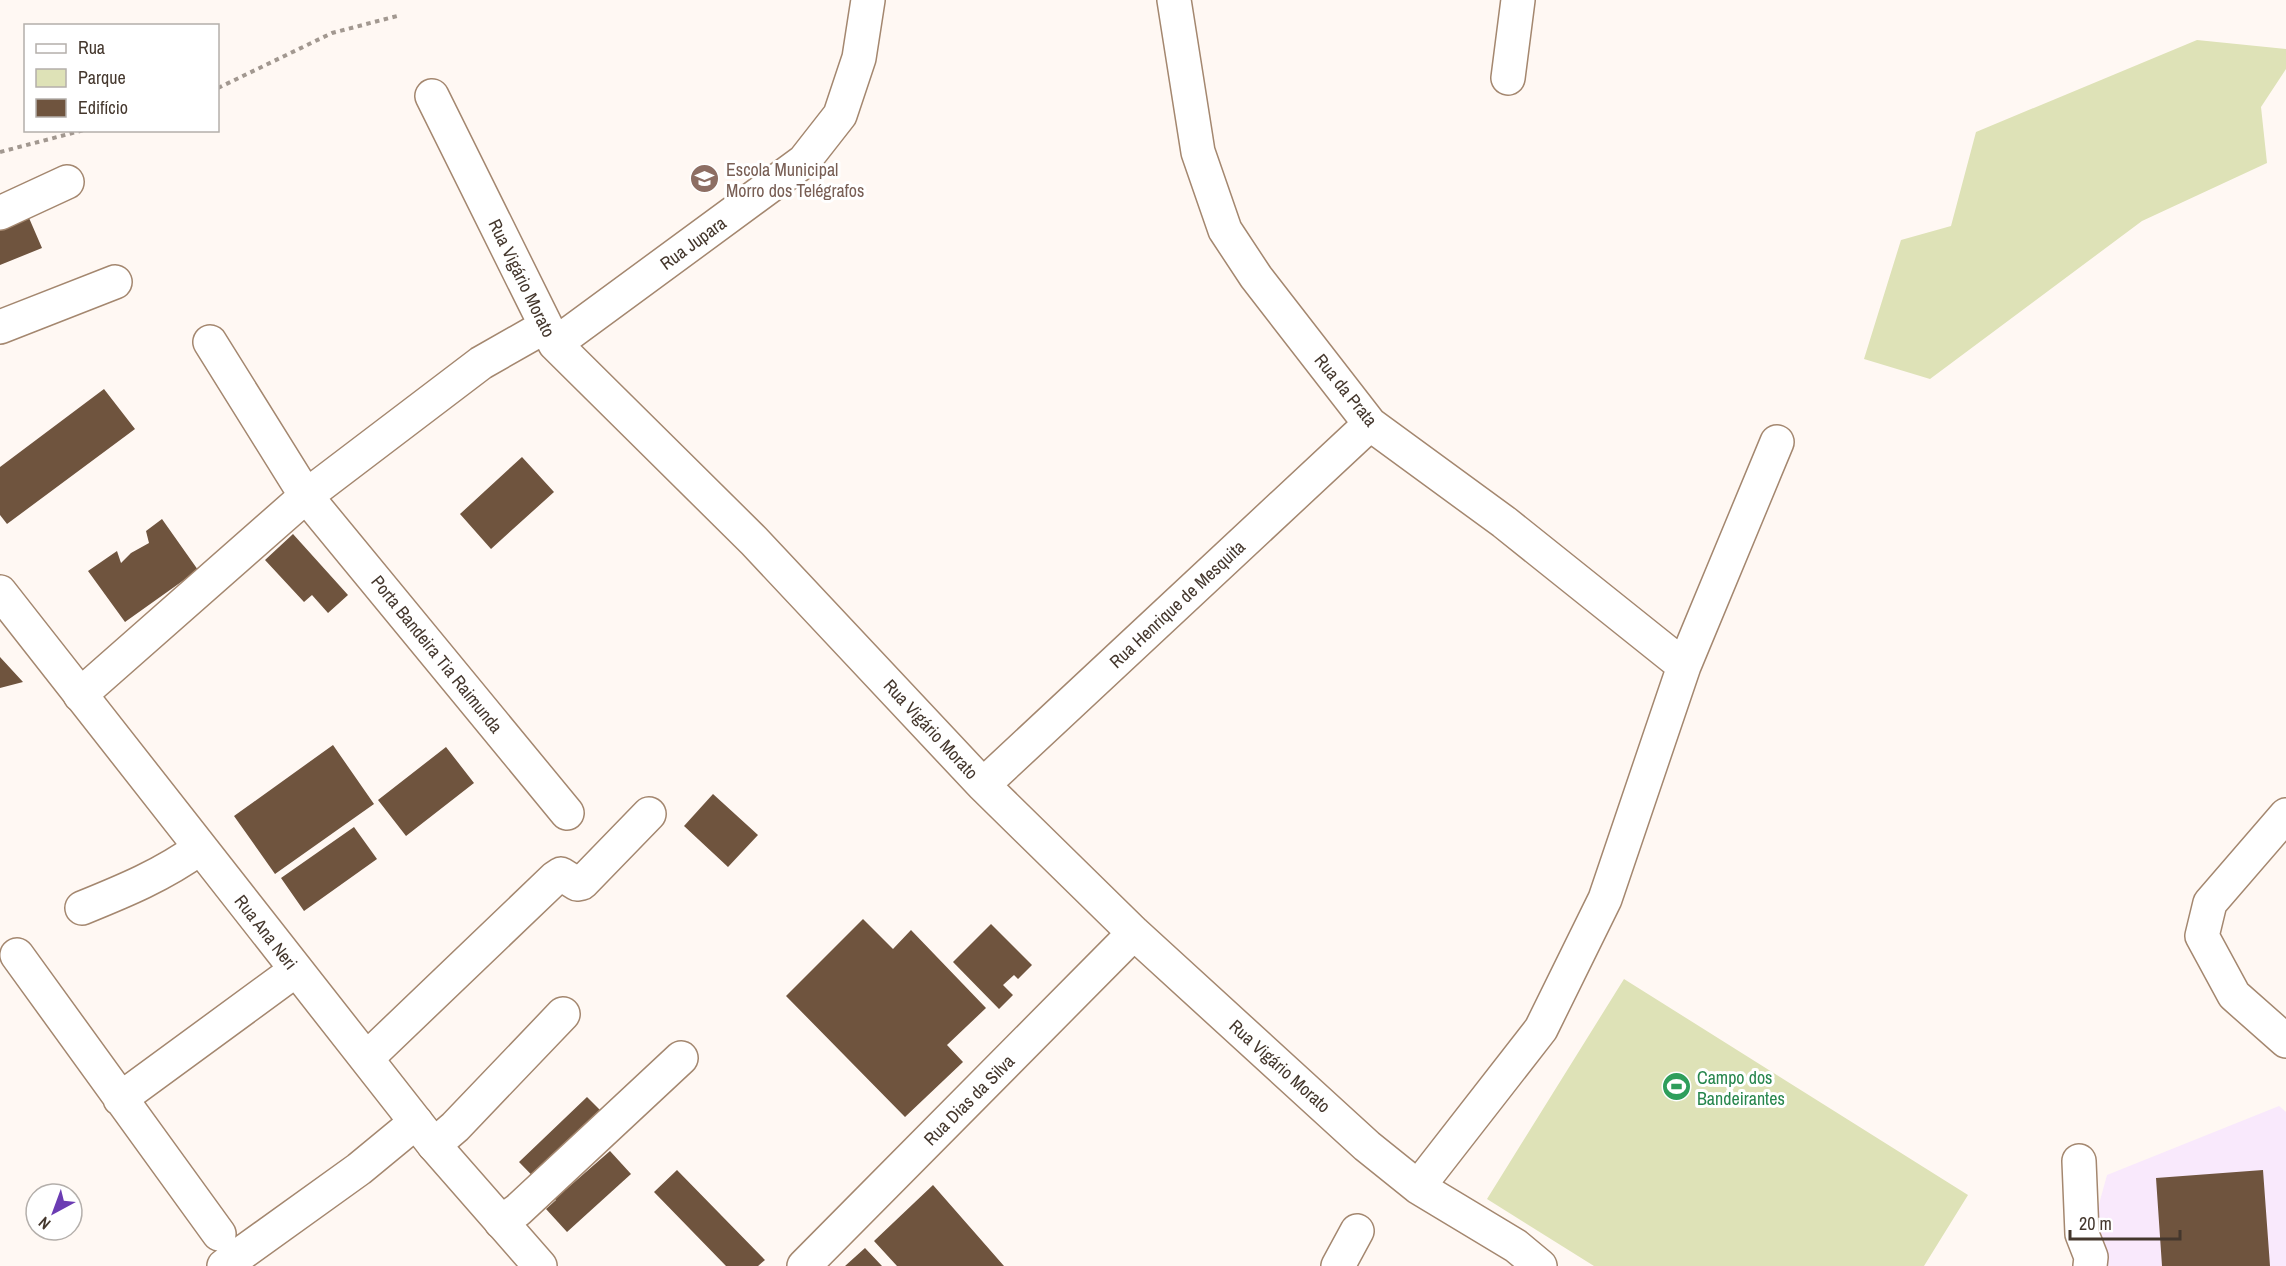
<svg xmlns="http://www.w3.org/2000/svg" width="2286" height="1266" viewBox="0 0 2286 1266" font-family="'Archivo Narrow',sans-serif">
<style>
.medical{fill:#f9e9fc}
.green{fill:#dee2b7}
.building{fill:#6f543e}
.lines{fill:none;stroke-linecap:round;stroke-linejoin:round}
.minor-casing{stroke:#a4876f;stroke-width:36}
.major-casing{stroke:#a4876f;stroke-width:36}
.path{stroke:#a29890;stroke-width:4;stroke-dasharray:4.5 4.5;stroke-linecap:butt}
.minor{stroke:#fff;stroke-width:33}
.major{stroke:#fff;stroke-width:33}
.labels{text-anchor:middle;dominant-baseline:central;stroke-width:6;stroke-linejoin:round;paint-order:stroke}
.education-label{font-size:18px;fill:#785e54;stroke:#fff;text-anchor:start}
.street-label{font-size:18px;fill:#44372d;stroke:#fff}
.leisure-label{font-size:18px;fill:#27864d;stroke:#fff;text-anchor:start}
</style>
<rect width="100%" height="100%" fill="#fff8f3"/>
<path class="medical" d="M2279,1106l7,6v154h-204l25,-91z"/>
<path class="green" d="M2197,40l89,9v20l-25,38 6,56 -125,58 -212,158 -66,-20 37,-119 50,-14 25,-94z
M1624,979l344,216 -44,71h-330l-107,-67z"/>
<path class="building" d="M26,211l16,37 -42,17v-43z
M104,389l31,40 -128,95 -7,-9v-48z
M522,457l32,35 -63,57 -31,-35z
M162,519l36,51 -73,52 -37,-51 29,-20 4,12 10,-10 18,-10 -3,-12z
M293,534l55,61 -20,18 -16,-18 -8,7 -39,-42z
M0,657l23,25 -23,6z
M333,745l41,59 -99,70 -41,-58z
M446,747l28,36 -68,53 -28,-36z
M713,794l45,41 -30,32 -44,-41z
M354,827l23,32 -73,52 -23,-33z
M863,919l30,30 18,-19 75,78 -39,37 16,17 -58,55 -119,-121z
M991,924l41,41 -14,14 -4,-4 -11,10 10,10 -14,14 -46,-47z
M587,1097l37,37 -61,58 47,-41 21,23 -64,58 -21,-23 10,-9 -37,-38z
M677,1170l88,90 -7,6h-32l-72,-74z
M2263,1170l7,96h-108l-6,-88z
M933,1185l71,81h-107l-23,-25z
M865,1248l17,18h-37z"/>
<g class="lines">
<defs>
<path id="minor" d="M1174,0l24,152 27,78 31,47 114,147 134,98 180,144
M1508,78l10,-78
M432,96l123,248 199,197 229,244 151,148 233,213 51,41 98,59 24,20
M0,213l67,-31
M0,327l115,-45
M210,342l96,154 261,317
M555,344l249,-183 36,-46 19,-57 9,-58
M80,695l226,-199 175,-133 65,-37
M983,785l387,-361
M2286,815l-76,88 -8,33 32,59 52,46
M82,908c42,-17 81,-33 118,-60
M17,955l202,279
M367,1058l188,-180 6,-4 16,10 5,-1 67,-69
M120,1099l176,-129
M434,1145l21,-18 108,-113
M2079,1161l3,73 9,23 -1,9
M1418,1187l123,-158 64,-130 79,-233 93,-224
M501,1222l17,-12 163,-152
M224,1266l135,-97 57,-47
M804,1266l330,-333
M1338,1266l19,-35"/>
<path id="major" d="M0,592l434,553 106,121"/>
</defs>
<use href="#minor" class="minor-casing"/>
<use href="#major" class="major-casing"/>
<path class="path" d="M218,88l114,-55 69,-18
M0,152l84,-22"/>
<use href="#minor" class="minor"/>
<use href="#major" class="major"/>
</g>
<defs>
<symbol id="school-disc" viewBox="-11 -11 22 22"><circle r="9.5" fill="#8d6e63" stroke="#fff"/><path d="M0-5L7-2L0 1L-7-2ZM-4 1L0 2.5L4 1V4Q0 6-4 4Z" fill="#fff"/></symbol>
<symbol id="stadium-disc" viewBox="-11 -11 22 22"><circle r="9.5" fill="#2e9e5b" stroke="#fff"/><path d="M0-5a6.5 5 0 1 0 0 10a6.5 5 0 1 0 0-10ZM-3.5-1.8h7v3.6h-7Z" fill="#fff"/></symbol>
</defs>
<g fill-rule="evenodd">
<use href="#school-disc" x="688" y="162" width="33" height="33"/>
<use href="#stadium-disc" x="1660" y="1070" width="33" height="33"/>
</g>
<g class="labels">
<g class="education-label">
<text x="726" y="169">Escola Municipal<tspan x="726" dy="21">Morro dos Telégrafos</tspan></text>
</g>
<g class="street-label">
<text transform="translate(693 243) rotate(-36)">Rua Jupara</text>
<text transform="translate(522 278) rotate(64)">Rua Vigário Morato</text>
<text transform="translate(1346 390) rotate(51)">Rua da Prata</text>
<text transform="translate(1177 604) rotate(-43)">Rua Henrique de Mesquita</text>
<text transform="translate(437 654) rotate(51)">Porta Bandeira Tia Raimunda</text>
<text transform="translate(931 729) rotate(47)">Rua Vigário Morato</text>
<text transform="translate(266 932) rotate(52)">Rua Ana Neri</text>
<text transform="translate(1280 1066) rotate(42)">Rua Vigário Morato</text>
<text transform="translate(969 1100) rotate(-45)">Rua Dias da Silva</text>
</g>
<g class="leisure-label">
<text x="1697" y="1077">Campo dos<tspan x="1697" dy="21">Bandeirantes</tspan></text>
</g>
</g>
<rect x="24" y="24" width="195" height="108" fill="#ffffff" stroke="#b4afab" stroke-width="1.5"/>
<rect x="36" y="44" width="30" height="9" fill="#ffffff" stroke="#b4afab" stroke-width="1.5"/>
<text x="78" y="54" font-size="18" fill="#44372d">Rua</text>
<rect x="36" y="69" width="30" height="18" fill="#dee2b7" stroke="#b4afab" stroke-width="1.5"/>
<text x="78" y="84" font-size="18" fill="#44372d">Parque</text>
<rect x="36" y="99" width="30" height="18" fill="#6f543e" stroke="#b4afab" stroke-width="1.5"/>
<text x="78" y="114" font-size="18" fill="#44372d">Edifício</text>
<g transform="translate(54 1212) rotate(221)"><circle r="28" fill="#ffffff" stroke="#b4afab" stroke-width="1.5"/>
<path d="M0-4.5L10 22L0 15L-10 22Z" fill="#6b3cb3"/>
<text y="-9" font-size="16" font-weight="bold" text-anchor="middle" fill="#44372d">N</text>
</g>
<path d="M2070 1230v9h110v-9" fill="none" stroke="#44372d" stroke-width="3"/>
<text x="2079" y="1230" font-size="18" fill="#44372d" stroke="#ffffff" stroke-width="4.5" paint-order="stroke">20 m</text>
</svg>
